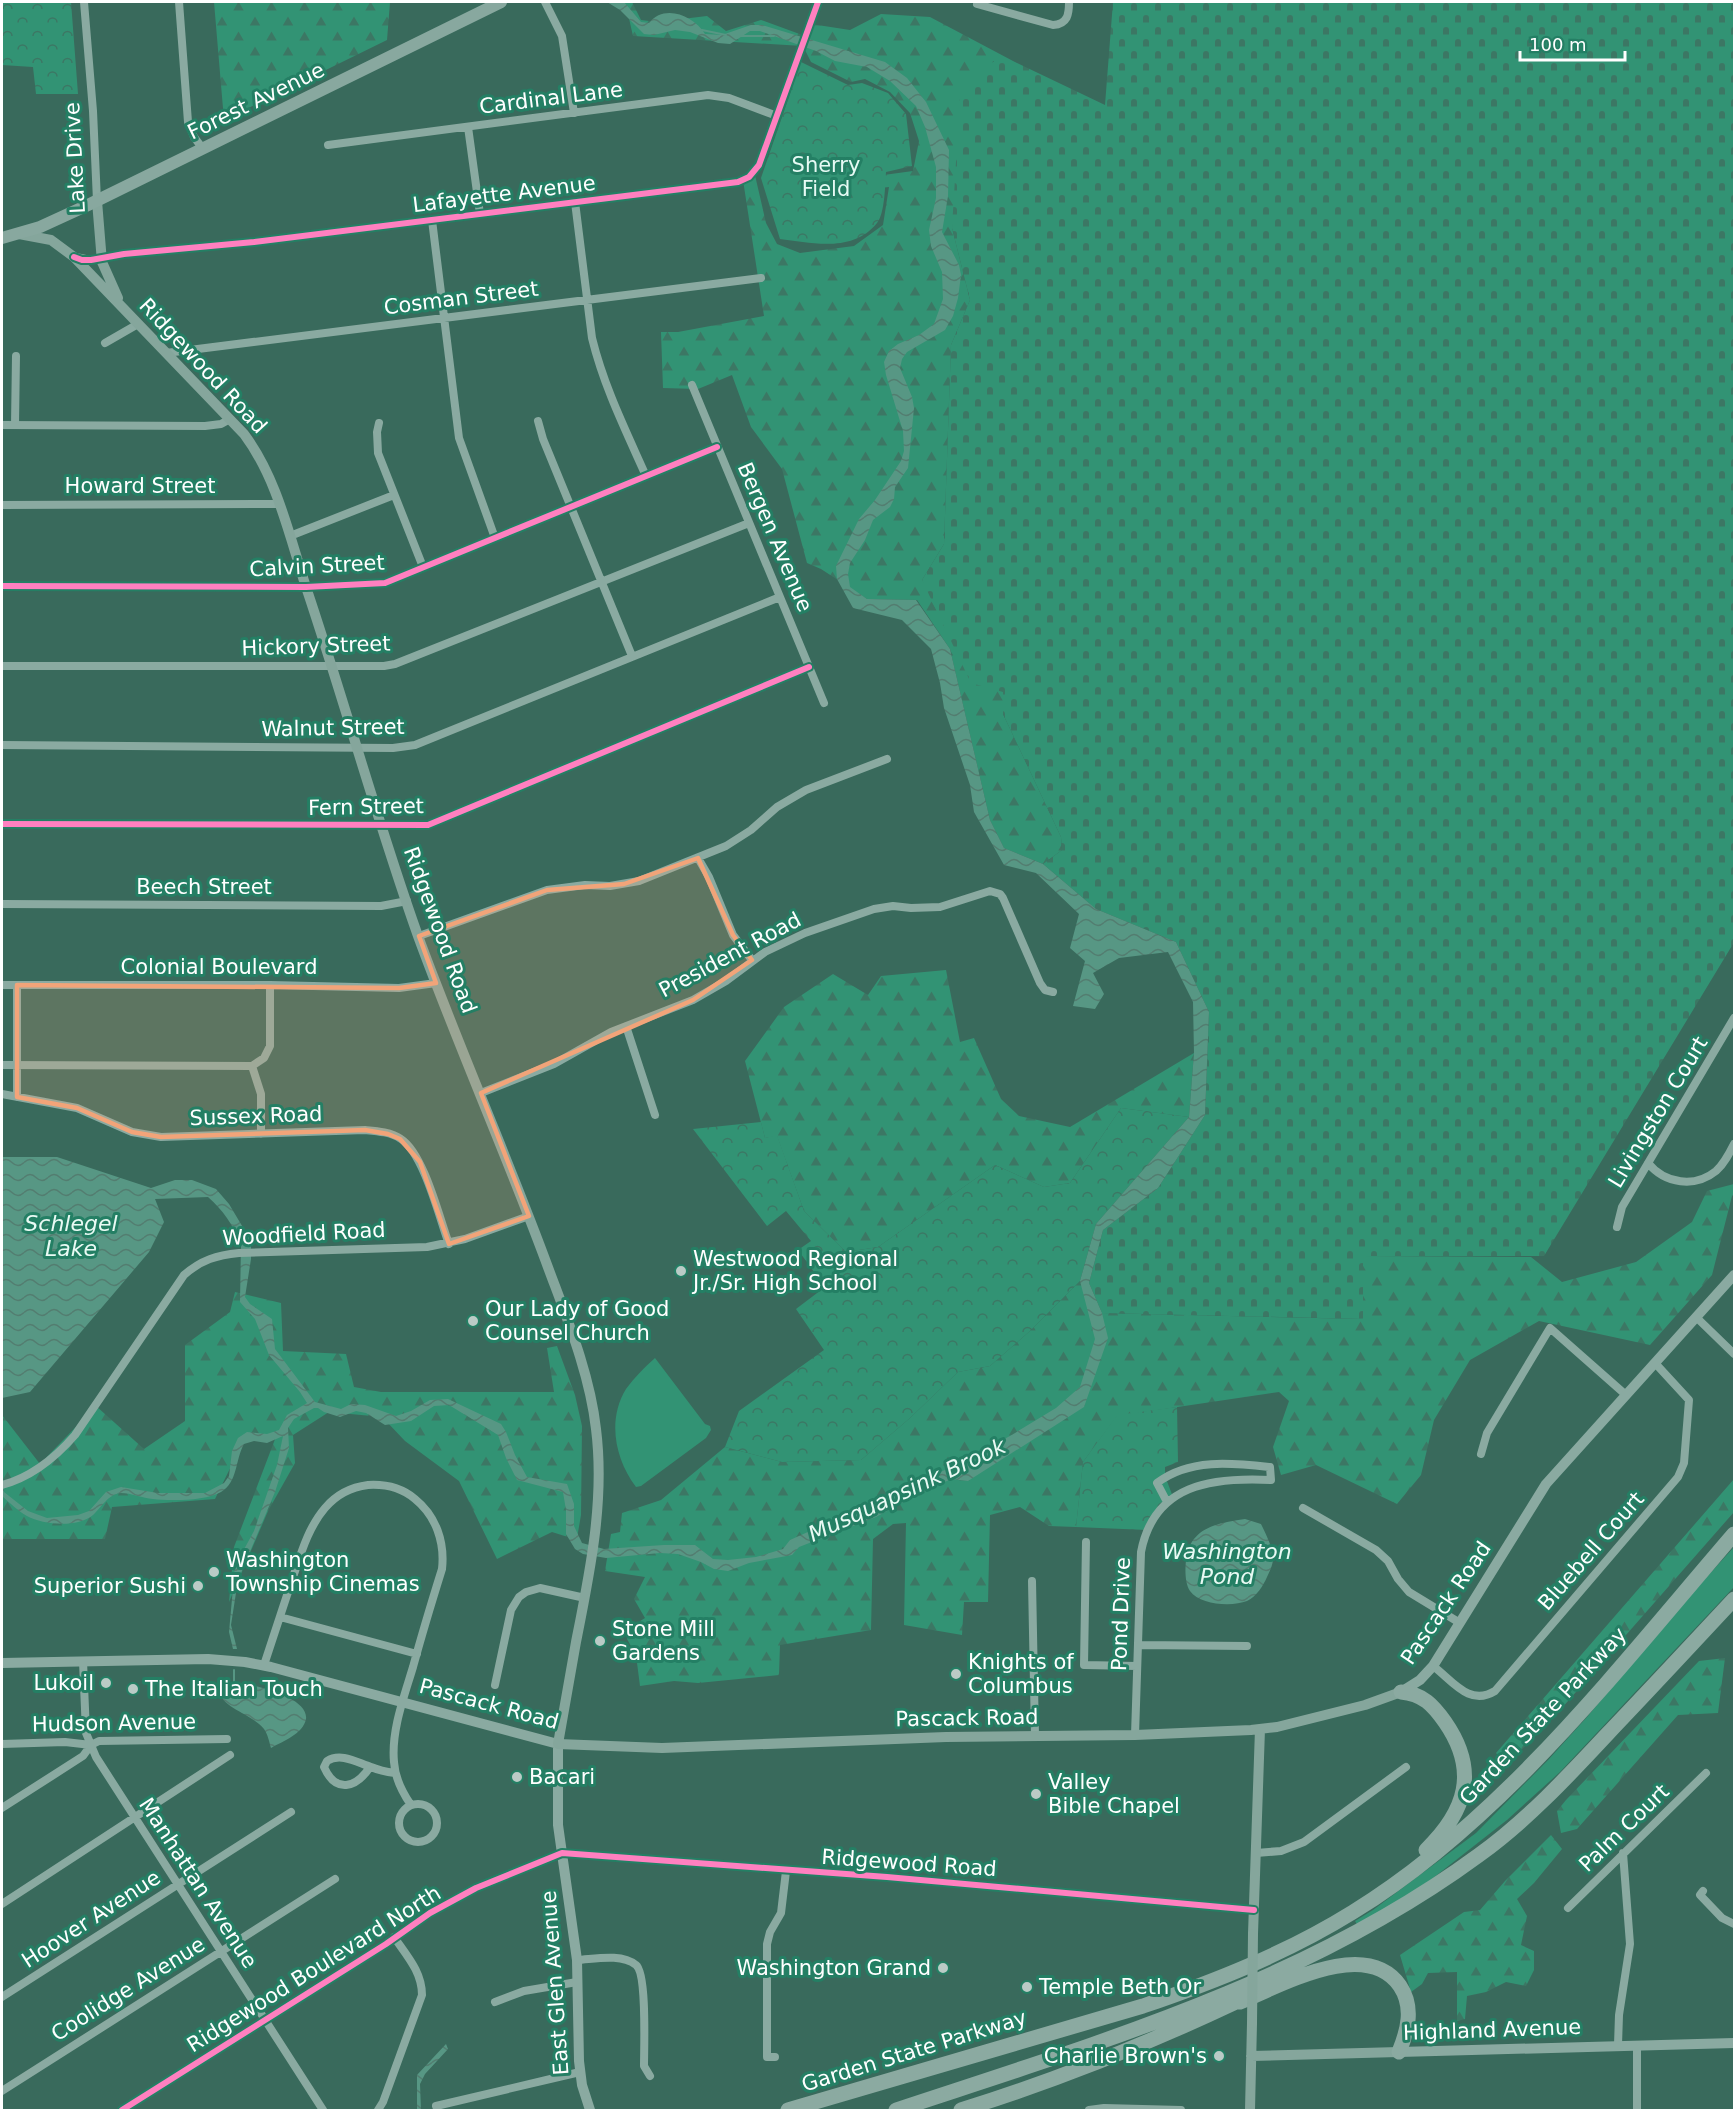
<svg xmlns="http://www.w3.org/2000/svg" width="1736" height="2112" viewBox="0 0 1736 2112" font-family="'DejaVu Sans',sans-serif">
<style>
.grass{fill:#329374}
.forest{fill:url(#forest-firs)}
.cemetery{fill:url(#cemetery-stones)}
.park{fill:url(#park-crowns)}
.water{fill:url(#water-waves)}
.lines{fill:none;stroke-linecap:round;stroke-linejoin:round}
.stream{stroke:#579784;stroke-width:2}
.minor{stroke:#8aaaa1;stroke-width:8}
.tertiary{stroke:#8aaaa1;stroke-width:10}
.secondary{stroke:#85a69c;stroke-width:10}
.primary{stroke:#88a89f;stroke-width:12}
.motorway{stroke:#8baaa1;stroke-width:15}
.secondary-bridge{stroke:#85a69c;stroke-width:10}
.cycleway-casing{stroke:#247f64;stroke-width:10}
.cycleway{stroke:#ff80c0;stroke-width:6}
.marked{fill:#f2a479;fill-opacity:0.2;stroke:#f2a479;stroke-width:4.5;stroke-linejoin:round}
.poi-dot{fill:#bacbc6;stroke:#247f64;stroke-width:2}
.labels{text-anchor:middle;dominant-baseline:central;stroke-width:6;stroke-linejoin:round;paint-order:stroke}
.street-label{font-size:21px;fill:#fff;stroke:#247f64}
.park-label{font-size:21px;fill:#e6faf4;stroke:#247f64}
.poi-label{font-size:21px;fill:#fff;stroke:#247f64;text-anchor:start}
.water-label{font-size:22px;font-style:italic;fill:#e9faf4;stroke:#247f64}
</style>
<defs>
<pattern id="forest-firs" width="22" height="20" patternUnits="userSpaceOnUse" patternTransform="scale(1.5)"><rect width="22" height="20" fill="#329374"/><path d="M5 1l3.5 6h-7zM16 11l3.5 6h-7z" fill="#3c7764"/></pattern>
<pattern id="cemetery-stones" width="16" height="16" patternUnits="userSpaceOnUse" patternTransform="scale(1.5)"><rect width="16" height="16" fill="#329374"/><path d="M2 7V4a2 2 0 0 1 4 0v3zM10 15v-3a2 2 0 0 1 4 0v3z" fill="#3c7764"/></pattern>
<pattern id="park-crowns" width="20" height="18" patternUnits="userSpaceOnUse" patternTransform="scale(1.5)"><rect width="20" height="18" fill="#329374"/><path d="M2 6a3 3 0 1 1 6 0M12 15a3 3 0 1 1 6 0" fill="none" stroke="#3c7764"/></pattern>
<pattern id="water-waves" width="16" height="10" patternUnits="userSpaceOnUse" patternTransform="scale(1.5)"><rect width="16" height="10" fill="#579784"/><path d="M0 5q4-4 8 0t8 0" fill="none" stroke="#537d70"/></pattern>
</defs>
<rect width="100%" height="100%" fill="#396a5c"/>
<path class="grass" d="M655,1358l50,66 5,2 1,4 -5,8 -65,48 -5,1c-21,-28 -29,-67 -10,-98 8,-11 19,-22 29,-31z
M1734,1547v40l-174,185 -53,48 -79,62 -70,44 -3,-5 18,-11 103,-77 73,-74 38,-42 88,-105z"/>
<path class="forest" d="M214,2h176l-3,38 -163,80z
M611,2h21l9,18 16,2 50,-6 19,15 35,-11 44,16 6,-12 39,6 31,-16 49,3 83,44h-20l-41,167 18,72 -19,45 -7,199 -22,36 81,112v22l58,123 1,13 -19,14 -39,-16 -14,-28 -40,-171 -33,-49 -50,-1 -46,-30 -14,-6 -25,-94 -31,-42 -19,-52 -34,14 -35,-1 -2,-56h17l86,-16 -21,-136 11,-9 12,52 11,21 23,9 54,-7 29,-21 6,-38 -18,2 -2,-12 44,-6 6,-30 -9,-28 -20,-21 -25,-13 -14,3 -40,-20 -8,-16 -170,-10 -5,-22z
M946,970l14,72 14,-4 27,61 18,17 51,11 124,-74 -5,64 -68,-9 -51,75 -26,4 -49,-22 -117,82 -32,5 -42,-41 -27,-75 -12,2 -20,-77 39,-54 49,-33 35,21 13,-19z
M1734,1184v10l-2,2 -20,79 -62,70 -111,-24 -69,39 -36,60 -13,55 -24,29 -81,-39 -35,10 -8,-28 16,-46 -10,-9 -162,24 -34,46 -7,65 -27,-1 -29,-19 -30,8 -2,87h-24l-2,33 -58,-10 2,-102 -13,1 -20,15 -2,91 -91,15 -1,30 -81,8 -24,-2 -34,5 -4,-31 -9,-16 7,-14 11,-7 -11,-19 11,-22 -40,-6 6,-37 9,-2 2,-19 39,-13 64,-53 57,15 79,-2 49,-42 48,-46 32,-6 40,-35 50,-50 22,32 260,6 1,-63 168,1 31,25 74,-20 56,-40 15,-31z
M235,1292l46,11 2,48 63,3 8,33 27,5h173l-7,-44 10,-2 18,49 7,31 -1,89 -5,29 -5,-6 -19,-6 -55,27 -38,-78 -54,-40 -18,-19 -15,-6 -43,-4 -36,23 2,28 -27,48 -39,91 5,-55 43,-113 -33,6 -29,59 -103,8 -7,32h-103v-124l38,49 56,-58 48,43 41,-28v-76l45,-33z
M1734,1479v33l-173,197 -54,56 -11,-12z
M1725,1658l-7,55 -40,2 -101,114 -16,4 -4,-22 9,-11 133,-139z
M1551,1835l11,14 -28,34 -17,16 10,17 -6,29 13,6v19l-8,16 -20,-4 -20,10 -19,4 -2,23 -8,2v-49l-29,1 -6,11 -11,8 -11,-37 64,-43 16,-2 25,-29z"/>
<path class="cemetery" d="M1113,2h621v943l-1,-1 -189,312h-181v63l-261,-6 -13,-30 14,-53 55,-42 47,-73 4,-103 -33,-70 -80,-33 -53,-45 19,-14 -1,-13 -58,-123v-22l-32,-9 -49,-103 22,-36 7,-199 19,-45 -18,-72 8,-133 34,-34h19l92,44z"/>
<path class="park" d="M2,2h69l7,92h-42l-3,-27 -31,-2z
M801,62l47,23 14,-2 26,10 18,21 6,52 -26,6c-1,13 -1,41 -9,51 -24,30 -65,20 -97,16l-19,-61z
M1121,1108l68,9 -93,107 -16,57 -50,50 -40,35 -32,6 -48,46 -49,42 -79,2 -57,-15 14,-36 85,-61 -28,-41 29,-22 -27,-37 13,-9 -25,-30 -19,15 -74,-97 68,-7 4,16 12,-3 27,76 42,41 32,-5 117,-82 49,22 26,-4z
M1177,1407l1,55 -13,5v9l8,21 -26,33 -71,-3 7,-65 34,-47z"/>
<path class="water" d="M607,2h17l17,20 8,1c15,-19 44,-8 56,11l17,1 29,-10h11l123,37 22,16 19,24 23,48 -1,46 -6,36 17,33 2,10 -3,23 -5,18 -8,14 -38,22 -5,7 -2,9 12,29 2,11 -6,60 -13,19 -1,12 -4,8 -17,13 -8,20 -15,23 -2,11 2,13 17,12 49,1 34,49 40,171 14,28 39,16 53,45 80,33 33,70 -4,103 -47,73 -55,42 -14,53 13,30 6,25 -24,69 -116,74 -17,-2 -44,21 -31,17 -77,30 -7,8 -43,8 -21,8 -14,-2 -13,-7 -23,-8 -18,-1 -54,5 -23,-4 -8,-5 -9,-15v-24l-3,-18 -46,-12 -11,-22 -8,-23 -49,-30 -15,1 -23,15 -26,4 -19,-12 -10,-2 -16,6 -16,-5 -6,-4h-4l-20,11 -6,9 1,20 -14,44 -37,88 -7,45 6,24h-4l-4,-17 6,-66 19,-35 23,-66 6,-29 -16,7 -13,-2 -10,3c-9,16 -6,38 -23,48 -15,9 -51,9 -68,7 -10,-1 -22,-6 -32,-6 -13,1 -19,14 -28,22 -16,13 -49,10 -66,1 -9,-5 -17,-13 -25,-20v-17l2,13 24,19 19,7 31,-3 11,-4 17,-19 15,-5 37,6h47l19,-10 5,-7 3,-25 6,-13 9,-6 20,2 12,-4 8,-15 20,-12 -7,-11 -31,-37 -14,-36 -15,-17 1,-58c-8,-19 -18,-34 -33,-47l-53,2 9,23 -15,30 -119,140 -28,6v-241h55l94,31 24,-8h17l24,9 13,15 22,37v18l-6,38 5,7 22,15 3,30 40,53 26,7 10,-5 14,1 31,11 15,-5 19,-11 18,-1 53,25 5,8 9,23 12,22 40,7 7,20v22l8,17 22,6 60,-4h31l18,14 15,1 28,-3 27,-8 7,-9 67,-30 23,-14 70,-28 60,-32 46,-28 24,-21 15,-48 -15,-58 16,-57 93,-107 5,-64 -1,-51 -25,-50 -49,6 -26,15 11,21 -9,15 -22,-3 12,-45 -15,-13 9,-34 -43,-41 -32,-8 -30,-53 -4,-27 -26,-77 -4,-25 -9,-34 -29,-29 -49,-12 -16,-29 -1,-13 23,-47 16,-19 26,-39 3,-10 -1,-20 -17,-56 -2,-13 5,-11 9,-7 21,-9 15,-11 9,-25 -1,-27 -11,-26 -2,-16 7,-32v-31l-11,-40 -9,-21 -26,-25 -23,-14 -32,-6 -19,-10 -56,-20h-10l-20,13 -12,-1 -28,-11 -15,-2 -21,5 -10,-1 -24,-24z
M1245,1519l16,5c4,8 11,23 12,30 1,8 -2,15 -6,23 -4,9 -10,19 -20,24 -15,6 -47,4 -57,-10 -6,-9 -5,-27 -3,-37 7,-28 33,-31 58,-35z
M231,1683c16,-1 78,13 75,36 -3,15 -23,22 -35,29 -2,-7 -3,-13 -7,-19 -13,-16 -40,-19 -47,-40z
M446,2044l2,5 -23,25 -5,10 1,26h-4v-35z"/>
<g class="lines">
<path class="stream" d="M702,30l24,5
M741,36h33
M234,1683v-13"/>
<path class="minor" d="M84,2l9,109 4,90
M179,2l9,120 6,15 9,12
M545,2l17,34 12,77
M977,4l76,21c15,-1 16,-11 16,-23
M468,127l12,87
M328,145l380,-50 21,3 48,18
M575,202l17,136c12,49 34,93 54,138
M432,220l27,218 36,100
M76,257l15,3 33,-6 130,-12 484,-60 11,-5 10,-12 59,-163
M105,343l33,-19
M166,353l595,-75
M692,385l132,318
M538,421l5,18 89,217
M379,423l-2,9 1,21 45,114
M2,425l203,1 16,-2 9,-5
M15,425l1,-69
M2,505l277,-1
M290,536l104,-41
M2,586l304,1 79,-4 332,-136
M2,666h382l11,-2 354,-141
M2,745l391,3 22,-3 365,-148
M2,824l426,1 381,-158
M698,858l11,19 24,58 19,25
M2,904l379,2 26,-5
M419,936l128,-46 38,-5 25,1 29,-5 87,-35 25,-16 26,-23 29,-17 81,-31
M2,985h268l129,3 37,-5
M626,1026l29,89
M2,1065l250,1 12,-8 6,-12v-61
M252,1066l9,28v40
M481,1093l73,-29 57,-32 82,-32 33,-19 39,-29 40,-19 69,-24 19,-3 18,2 29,-1 50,-16 10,3 3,4 37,85 5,7 8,2
M2,1094l75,14 55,24 29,5 204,-7c11,1 26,2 36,9 23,15 38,78 48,105
M17,1097v-112
M1648,1163c17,21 47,25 68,8 8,-7 13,-17 18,-27
M1617,1227l5,-20 112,-189
M1696,1317l38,37
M1481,1454l6,-21 63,-105 76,67
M2,1485c30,-8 53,-27 73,-50l109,-160c17,-15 33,-20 55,-22l188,-6 38,-8 64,-23
M1303,1508l73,42 12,11 10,18 11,13 51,31
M1086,1542l-2,123 53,1
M1032,1581l3,155
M280,1617l137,37
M1138,1645l109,1
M83,1661l3,72 10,24 227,353
M264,1665c9,-27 18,-55 27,-82 9,-26 16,-54 34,-75 11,-13 27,-21 43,-23 17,-1 34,3 47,14 21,17 30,43 27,70 -10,32 -20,65 -29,98 -9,30 -22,64 -19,95 1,17 8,30 17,43
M1433,1666c19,14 36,41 62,25l183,-214 6,-14 5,-63 -34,-37
M495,1685l16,-75 8,-13 7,-5 14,-4 45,10
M1135,1735l6,-183c13,-68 71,-75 130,-72l-1,-13c-37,-4 -81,-9 -113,16l10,19
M2,1744l63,-2 26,3 8,-4 128,-2
M370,1767c-14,21 -34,27 -46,0l3,-6c14,-9 31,2 44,6 7,3 16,5 24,6
M399 1823a19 19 0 1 1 38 0a19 19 0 1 1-38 0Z
M2,1808l81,-52 8,-11
M1256,1853l25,-2 23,-9 102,-75
M1703,1891l-3,4 22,23 12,6
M2,1904l228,-149
M1568,1908l138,-135
M577,1960c18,-1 44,-7 59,5 11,8 8,84 8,101l6,10
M2,1997l289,-185
M495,2002l29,-11 53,-9
M1618,2045l1,-30 11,-71 -7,-91
M775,2057h-8v-113l3,-12 11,-19 5,-42
M2,2091l333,-212
M436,2106l144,-34
M122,2110l264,-166 44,-31 46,-25 86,-35 325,24 367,33
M378,2110l5,-8 39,-107c0,-23 -15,-39 -28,-58
M1089,2110l15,-2 77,2
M1637,2110v-65"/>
<path class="tertiary" d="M2,1663l206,-4 37,3 26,5 287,77v81l19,135 2,101 3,24 8,25
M1401,1692l19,-12 13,-14 113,-182 188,-209
M1399,2052l335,-9"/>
<path class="secondary" d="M97,201l5,61 16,36
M19,234l32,6 23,17 170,177c33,44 45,101 62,153 39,116 71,234 112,349 41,112 90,222 131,334 19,51 41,105 47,159 9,71 -6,143 -20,213 -6,33 -12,68 -18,102l104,4 284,-11 189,-2 116,-5 26,-3 88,-22 36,-13
M1253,1934l7,-205
M1251,2056l148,-4
M1250,2110l2,-87"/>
<path class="primary" d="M2,238l38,-11 48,-22 413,-203"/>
<path class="motorway" d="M1401,1692c22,2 32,13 44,30 34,49 21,89 -19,128
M1240,2002c42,-17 126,-65 160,-16 14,21 8,44 -1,66
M788,2110l355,-104c73,-25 144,-53 210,-94 150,-92 267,-246 381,-378
M896,2110c202,-67 409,-127 583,-255 50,-36 93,-83 135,-128 40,-42 80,-85 120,-128
M961,2110c93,-29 186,-66 275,-108"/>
<path class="secondary-bridge" d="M1252,2023l1,-89"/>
<defs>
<path id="cycleway" d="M74,257l8,3h9l33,-6 130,-12 484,-60 11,-5 10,-12 59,-163
M2,586l304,1 79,-4 332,-136
M2,824l426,1 381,-158
M122,2110l264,-166 44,-31 46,-25 86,-35 325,24 367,33"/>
</defs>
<use href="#cycleway" class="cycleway-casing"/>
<use href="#cycleway" class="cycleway"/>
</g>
<path class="marked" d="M698,858l35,77 19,25 -59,40 -212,93 48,123 -80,28 -29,-82 -20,-23 -12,-5 -23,-4 -204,7 -29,-5 -55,-24 -60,-11v-112l382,3 37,-5 -17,-47 128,-46 77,-6z"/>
<g class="poi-dot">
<circle cx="681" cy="1271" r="6"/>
<circle cx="473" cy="1321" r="6"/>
<circle cx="214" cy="1572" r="6"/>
<circle cx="198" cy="1586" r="6"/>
<circle cx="600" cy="1641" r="6"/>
<circle cx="956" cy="1674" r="6"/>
<circle cx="106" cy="1683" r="6"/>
<circle cx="133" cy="1689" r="6"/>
<circle cx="517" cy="1777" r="6"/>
<circle cx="1036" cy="1794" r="6"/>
<circle cx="943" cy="1968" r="6"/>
<circle cx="1027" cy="1987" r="6"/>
<circle cx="1219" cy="2056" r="6"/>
</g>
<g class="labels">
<g class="street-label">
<text transform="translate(551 98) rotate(-7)">Cardinal Lane</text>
<text transform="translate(256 101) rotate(-26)">Forest Avenue</text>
<text transform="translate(75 158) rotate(-93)">Lake Drive</text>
<text transform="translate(504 194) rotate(-7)">Lafayette Avenue</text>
<text transform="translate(461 298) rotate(-7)">Cosman Street</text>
<text transform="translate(203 366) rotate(47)">Ridgewood Road</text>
<text x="140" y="486">Howard Street</text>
<text transform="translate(775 537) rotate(67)">Bergen Avenue</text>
<text transform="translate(317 566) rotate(-3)">Calvin Street</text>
<text transform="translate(316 646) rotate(-2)">Hickory Street</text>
<text transform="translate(333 728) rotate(-1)">Walnut Street</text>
<text transform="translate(366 807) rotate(-1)">Fern Street</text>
<text x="204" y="887">Beech Street</text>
<text transform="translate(440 930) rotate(70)">Ridgewood Road</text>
<text transform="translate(730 955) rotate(-28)">President Road</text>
<text x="219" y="967">Colonial Boulevard</text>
<text transform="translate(1658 1112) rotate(-59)">Livingston Court</text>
<text transform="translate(256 1116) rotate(-2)">Sussex Road</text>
<text transform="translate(304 1234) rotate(-3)">Woodfield Road</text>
<text transform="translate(1591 1551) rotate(-49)">Bluebell Court</text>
<text transform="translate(1446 1603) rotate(-56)">Pascack Road</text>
<text transform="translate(1121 1614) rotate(-88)">Pond Drive</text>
<text transform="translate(489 1704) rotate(15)">Pascack Road</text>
<text transform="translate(1543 1716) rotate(-47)">Garden State Parkway</text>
<text transform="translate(967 1718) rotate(-1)">Pascack Road</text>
<text transform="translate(114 1723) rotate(-1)">Hudson Avenue</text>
<text transform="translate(1624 1828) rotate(-44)">Palm Court</text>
<text transform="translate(909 1863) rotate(4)">Ridgewood Road</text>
<text transform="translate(198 1883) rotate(57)">Manhattan Avenue</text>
<text transform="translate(91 1919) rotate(-33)">Hoover Avenue</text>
<text transform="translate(314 1969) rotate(-32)">Ridgewood Boulevard North</text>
<text transform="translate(555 1983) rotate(-94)">East Glen Avenue</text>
<text transform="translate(128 1989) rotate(-32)">Coolidge Avenue</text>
<text transform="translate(1492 2030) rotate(-2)">Highland Avenue</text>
<text transform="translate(914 2051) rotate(-17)">Garden State Parkway</text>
</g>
<g class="park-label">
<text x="826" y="165">Sherry<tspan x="826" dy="24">Field</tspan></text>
</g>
<g class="poi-label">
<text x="693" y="1259">Westwood Regional<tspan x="693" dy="24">Jr./Sr. High School</tspan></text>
<text x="485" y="1309">Our Lady of Good<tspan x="485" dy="24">Counsel Church</tspan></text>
<text x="226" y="1560">Washington<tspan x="226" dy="24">Township Cinemas</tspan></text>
<text x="186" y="1586" text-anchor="end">Superior Sushi</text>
<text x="612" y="1629">Stone Mill<tspan x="612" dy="24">Gardens</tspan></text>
<text x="968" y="1662">Knights of<tspan x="968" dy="24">Columbus</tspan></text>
<text x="94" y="1683" text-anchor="end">Lukoil</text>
<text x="145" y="1689">The Italian Touch</text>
<text x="529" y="1777">Bacari</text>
<text x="1048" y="1782">Valley<tspan x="1048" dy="24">Bible Chapel</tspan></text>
<text x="931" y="1968" text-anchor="end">Washington Grand</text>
<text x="1039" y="1987">Temple Beth Or</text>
<text x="1207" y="2056" text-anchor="end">Charlie Brown's</text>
</g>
<g class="water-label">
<text x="71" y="1223">Schlegel<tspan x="71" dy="25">Lake</tspan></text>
<text transform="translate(907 1490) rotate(-25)">Musquapsink Brook</text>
<text x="1227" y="1551">Washington<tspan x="1227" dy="25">Pond</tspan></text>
</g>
</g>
<rect width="1736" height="2112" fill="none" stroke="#ffffff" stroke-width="6"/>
<path d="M1520 51v9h105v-9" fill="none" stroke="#ffffff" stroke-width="3"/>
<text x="1529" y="51" font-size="18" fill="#ffffff" stroke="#247f64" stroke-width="4.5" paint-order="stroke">100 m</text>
</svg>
